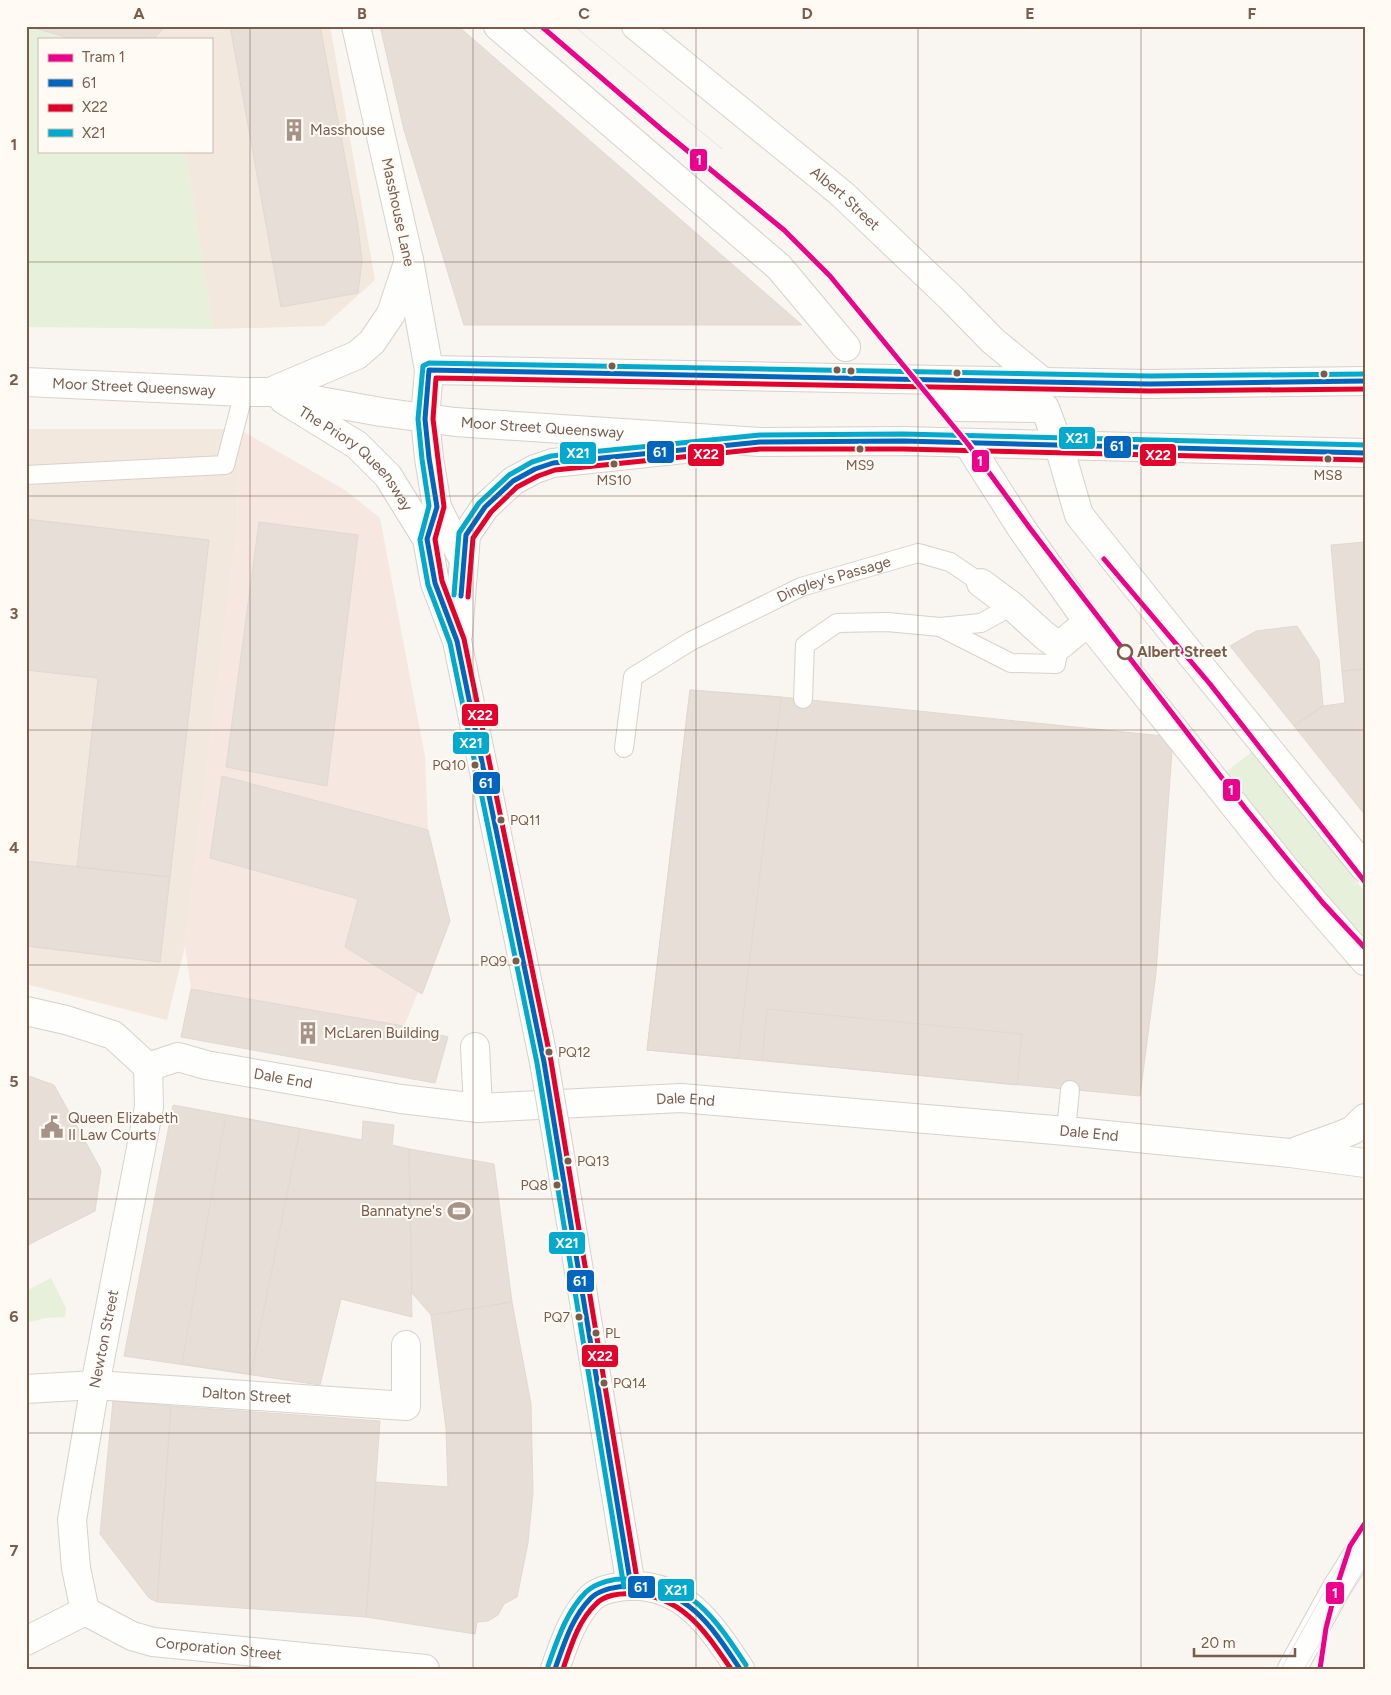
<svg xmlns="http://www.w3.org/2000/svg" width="1391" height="1695" viewBox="0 0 1391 1695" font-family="Figtree,sans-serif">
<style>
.residential{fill:#f2e8de}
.commercial{fill:#f6e8e1}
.green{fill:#e7f0db}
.building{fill:#e6ded7;stroke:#e2d8d2}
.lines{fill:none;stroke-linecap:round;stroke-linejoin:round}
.service-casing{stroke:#d7d1cb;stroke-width:20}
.pedestrian-casing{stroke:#d7d1cb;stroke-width:30}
.minor-casing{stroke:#d7d1cb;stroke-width:30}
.secondary-casing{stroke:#d9d2cb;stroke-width:30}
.service{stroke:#fefefd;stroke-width:18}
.pedestrian{stroke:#fefefd;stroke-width:28}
.minor{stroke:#fefefd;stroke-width:28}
.secondary{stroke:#fefefd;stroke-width:28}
.tram{stroke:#e6e3e7;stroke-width:1}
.minor-bridge-casing{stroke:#d7d1cb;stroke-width:30;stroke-linecap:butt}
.minor-bridge{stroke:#fefefd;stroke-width:28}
.bus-1-casing{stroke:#fffaf3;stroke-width:9}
.bus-2-casing{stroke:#fffaf3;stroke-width:9}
.bus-3-casing{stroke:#fffaf3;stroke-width:9}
.bus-1{stroke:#0065bd;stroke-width:5}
.bus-2{stroke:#e4002b;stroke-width:5}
.bus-3{stroke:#00a9ce;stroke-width:5}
.tram-1-casing{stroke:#fffaf3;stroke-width:9}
.tram-1{stroke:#ec008c;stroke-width:5}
.grid{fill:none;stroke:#7a5c4d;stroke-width:1;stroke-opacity:0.55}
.bus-dot{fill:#7a5c4d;stroke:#fffaf3;stroke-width:2}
.stop-dot{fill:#fffaf3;stroke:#7a5c4d;stroke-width:2.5}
.labels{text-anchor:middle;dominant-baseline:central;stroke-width:4;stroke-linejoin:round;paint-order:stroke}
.bus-label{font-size:14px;fill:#7a5c4d;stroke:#fffaf3;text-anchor:start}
.poi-label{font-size:15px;fill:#7a5c4d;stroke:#fffaf3;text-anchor:start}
.street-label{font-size:15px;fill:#7a5c4d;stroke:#fffaf3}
.stop-label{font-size:15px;font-weight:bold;fill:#7a5c4d;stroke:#fffaf3;text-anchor:start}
.line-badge{stroke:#fffaf3;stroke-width:2}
.badge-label{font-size:14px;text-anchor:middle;font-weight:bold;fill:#fff}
.neatline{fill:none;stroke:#7a5c4d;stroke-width:2}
.grid-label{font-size:16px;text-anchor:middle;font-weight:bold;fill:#7a5c4d}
</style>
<rect width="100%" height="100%" fill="#f9f5f0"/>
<path class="residential" d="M26,26h304l45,254 -51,46 -111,3 -28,-178h26v-112h-143z
M26,429h213l-2,102 -52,415 -18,74 -141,-36z"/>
<path class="commercial" d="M239,429l106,61 35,28 45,239 3,73 16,99 -40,97 -213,-37 -6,-43 52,-415z"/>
<path class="green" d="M26,27l42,12h-29v112h146l28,178 -187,-2z
M1253,751l112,141v46l-52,-56 -87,-110z
M51,1278l15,30 -1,9 -20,1 -19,5v-32z"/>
<path class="building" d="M26,26h139l-11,13h-81z
M230,26h90l38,201 4,34 -4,32 -77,14z
M380,26h78l344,299h-338l-60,-195z
M26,519l183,21 -39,337 -93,-10 21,-189 -72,-8z
M259,522l99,13 -31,251 -101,-19z
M1365,542v127l-23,2 -11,-126z
M1297,626l22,34 4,46 -29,20 -64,-80 26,-15z
M1365,669v146l-71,-89 29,-20 22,-3 -3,-32z
M690,690l91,7 392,40 -17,236 -16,123 -493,-46z
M690,690l91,7 -43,361 -91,-8z
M222,776l206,54 22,91 -28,73 -77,-47 13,-48 -148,-41z
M26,861l144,16 -10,85 -134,-16z
M191,989l213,37 44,11 -13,46 -254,-46z
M767,1009l255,25 -5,51 -255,-25z
M26,1075l28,10 47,85 -6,41 -69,35z
M173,1105l189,35 1,-19 31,4 -2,20 17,4 3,168 -71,-18 -21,86 -196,-29z
M226,1115l74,14 -49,245 -69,-10z
M409,1149l85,15 18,138 -81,13 -19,-22z
M512,1302l19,102 2,88 -5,51 -11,54 -13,7 -6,11 -10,6 -11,1 -2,12 -109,-17 10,-135 72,5 -2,-59 -15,-113z
M113,1401l58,5 -14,196 -8,-4 -49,-64z
M171,1406l209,15 -14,196 -209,-15z"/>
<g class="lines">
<defs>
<g id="service">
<path d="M26,475l199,-10 19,-73"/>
<path d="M940,627l71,36 45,1 3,-18"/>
<path d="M803,699l2,-54 32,-22 50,-1 53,5 41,-4 31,-17"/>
<path id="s1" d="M624,748l9,-71 58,-36 110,-54 117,-34 32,9 31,21"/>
<path d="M1066,1131l4,-41"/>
</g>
<path id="pedestrian" d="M498,26l281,241 67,80"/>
<g id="minor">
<path id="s2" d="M636,26l206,168 108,103 43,44 50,41"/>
<path d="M409,260l20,110 -4,49 4,39 8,49 27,54"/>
<path d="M429,370l721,14 215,-3"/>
<path d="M928,380l30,27 87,1 14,38 20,69 92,115 194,238"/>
<path id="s3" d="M270,392l111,20 74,10 305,20 143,-1 462,12"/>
<path id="s4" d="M284,400l73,45 31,31 39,63 8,44 22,58 87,421"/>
<path d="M968,444l54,85 66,93 198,248 79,91"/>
<path d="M981,583l31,23 33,30 14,10 29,-24"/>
<path d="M458,634l8,-99 19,-28 28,-26 22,-12 18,-6 131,-14"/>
<path d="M26,1011l40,9 47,15 35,32"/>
<path d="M475,1047l3,61"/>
<path id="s5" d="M148,1067l30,-10 28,8 195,34 77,9 203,-10 385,33 224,22 75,10"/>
<path d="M557,1138l74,448"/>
<path d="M1297,1151l42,-15 14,-6 12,-12"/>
<path id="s6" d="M26,1389l69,-4 311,21v-61"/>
<path id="s7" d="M85,1611l-9,-43 -4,-48 23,-135 54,-278 -1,-40"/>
<path id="s8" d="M85,1611l47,25 21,6 272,27"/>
<path d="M26,1641l59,-30"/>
<path d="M555,1669c9,-25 17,-52 36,-71 8,-8 25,-11 35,-12 58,-4 86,41 114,83"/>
<path d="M1292,1669l44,-80 29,-46"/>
</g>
<g id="secondary">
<path id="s9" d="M26,382l218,10h26l87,-37 15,-13 19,-28 18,-54 -53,-234"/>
</g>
</defs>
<use href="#service" class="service-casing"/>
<use href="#pedestrian" class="pedestrian-casing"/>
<use href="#minor" class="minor-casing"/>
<use href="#secondary" class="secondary-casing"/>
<use href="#service" class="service"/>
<use href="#pedestrian" class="pedestrian"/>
<use href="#minor" class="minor"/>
<use href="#secondary" class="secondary"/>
<path class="tram" d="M574,26l148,123
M1281,1669l69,-123
M1304,1669l61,-102"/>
<defs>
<path id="minor-bridge" d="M544,1062l13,76"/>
</defs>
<use href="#minor-bridge" class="minor-bridge-casing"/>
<use href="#minor-bridge" class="minor-bridge"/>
<defs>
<path id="bus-1" d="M461,596l5,-61 19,-28 28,-26 22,-12 18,-6 207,-21 143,-1 462,12
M631,1586l-87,-524 -87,-421 -22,-58 -8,-44 10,-32 -8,-49 -4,-39 4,-49 721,14 215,-3
M555,1669c9,-25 17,-52 36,-71 9,-9 27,-12 39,-12 57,2 81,39 110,83"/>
<path id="bus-2" d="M468,597l5,-59 18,-26 26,-25 21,-11 17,-6 205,-21h143l462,11
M638,1585l-87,-524 -87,-422 -22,-58 -7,-42 9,-32 -11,-88 3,-41 714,13 215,-2
M563,1669c8,-23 15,-48 33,-65 8,-9 24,-11 36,-10 50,1 73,37 99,75"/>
<path id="bus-3" d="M454,595l5,-62 20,-30 30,-28 23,-13 19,-6 209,-21 143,-1 462,11
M624,1587l-87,-524 -87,-420 -22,-58 -8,-45 9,-34 -7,-47 -4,-40 5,-53 6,-3 721,13 215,-2
M548,1666c9,-25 18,-54 38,-74 11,-10 29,-14 43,-13 61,1 86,39 117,86"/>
</defs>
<use href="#bus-1" class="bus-1-casing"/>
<use href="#bus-2" class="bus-2-casing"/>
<use href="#bus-3" class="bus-3-casing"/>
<use href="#bus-1" class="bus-1"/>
<use href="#bus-2" class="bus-2"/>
<use href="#bus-3" class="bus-3"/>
<defs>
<path id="tram-1" d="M541,26l120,103 123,101 46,46 138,168 61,83 216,281 78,95 42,45
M1104,559l106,125 155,198
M1320,1669l6,-41 10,-39 14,-43 15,-23"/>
</defs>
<use href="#tram-1" class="tram-1-casing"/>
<use href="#tram-1" class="tram-1"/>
</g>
<path class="grid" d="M250,26v1643M473,26v1643M696,26v1643M918,26v1643M1141,26v1643M26,262h1339M26,496h1339M26,730h1339M26,965h1339M26,1199h1339M26,1433h1339"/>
<defs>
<symbol id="building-bare" viewBox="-9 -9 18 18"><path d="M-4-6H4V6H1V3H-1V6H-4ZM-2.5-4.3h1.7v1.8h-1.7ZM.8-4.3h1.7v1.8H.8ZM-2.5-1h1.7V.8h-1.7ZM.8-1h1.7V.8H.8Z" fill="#a69286" stroke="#fffaf3" stroke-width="2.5" paint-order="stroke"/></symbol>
<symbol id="civic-bare" viewBox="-9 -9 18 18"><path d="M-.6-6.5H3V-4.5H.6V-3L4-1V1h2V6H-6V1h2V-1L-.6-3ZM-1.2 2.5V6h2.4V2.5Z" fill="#a69286" stroke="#fffaf3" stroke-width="2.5" paint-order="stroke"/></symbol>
<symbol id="stadium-bare" viewBox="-9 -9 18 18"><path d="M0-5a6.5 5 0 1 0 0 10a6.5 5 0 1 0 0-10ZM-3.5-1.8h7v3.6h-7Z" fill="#a69286" stroke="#fffaf3" stroke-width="2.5" paint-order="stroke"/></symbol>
</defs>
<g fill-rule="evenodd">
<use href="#building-bare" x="278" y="114" width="32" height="32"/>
<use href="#building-bare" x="292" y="1017" width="32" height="32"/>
<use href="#civic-bare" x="36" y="1111" width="32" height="32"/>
<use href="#stadium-bare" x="443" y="1195" width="32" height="32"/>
</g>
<g class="bus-dot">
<circle cx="612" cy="366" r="4.5"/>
<circle cx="837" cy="370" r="4.5"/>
<circle cx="851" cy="371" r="4.5"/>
<circle cx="957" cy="373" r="4.5"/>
<circle cx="1324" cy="374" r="4.5"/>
<circle cx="860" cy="449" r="4.5"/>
<circle cx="1328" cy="459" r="4.5"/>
<circle cx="614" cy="464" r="4.5"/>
<circle cx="475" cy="765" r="4.5"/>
<circle cx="501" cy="820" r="4.5"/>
<circle cx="516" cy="961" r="4.5"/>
<circle cx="549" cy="1052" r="4.5"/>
<circle cx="568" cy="1161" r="4.5"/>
<circle cx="557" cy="1185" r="4.5"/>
<circle cx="579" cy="1317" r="4.5"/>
<circle cx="596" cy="1333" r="4.5"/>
<circle cx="604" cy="1383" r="4.5"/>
</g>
<circle class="stop-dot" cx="1125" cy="652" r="7"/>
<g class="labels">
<g class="bus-label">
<text x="860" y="465" text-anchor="middle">MS9</text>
<text x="1328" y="475" text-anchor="middle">MS8</text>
<text x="614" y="480" text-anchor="middle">MS10</text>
<text x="466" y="765" text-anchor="end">PQ10</text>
<text x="510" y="820">PQ11</text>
<text x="507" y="961" text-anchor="end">PQ9</text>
<text x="558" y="1052">PQ12</text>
<text x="577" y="1161">PQ13</text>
<text x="548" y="1185" text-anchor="end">PQ8</text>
<text x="570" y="1317" text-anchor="end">PQ7</text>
<text x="605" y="1333">PL</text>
<text x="613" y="1383">PQ14</text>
</g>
<g class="poi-label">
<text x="310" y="130">Masshouse</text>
<text x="324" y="1033">McLaren Building</text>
<text x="68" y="1118">Queen Elizabeth<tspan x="68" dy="17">II Law Courts</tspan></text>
<text x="442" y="1211" text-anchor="end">Bannatyne's</text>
</g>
<g class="street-label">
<text stroke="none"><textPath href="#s2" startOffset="271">Albert Street</textPath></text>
<text transform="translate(398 212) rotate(78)">Masshouse Lane</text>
<text stroke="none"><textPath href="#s9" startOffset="108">Moor Street Queensway</textPath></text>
<text stroke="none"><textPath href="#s3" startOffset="275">Moor Street Queensway</textPath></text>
<text stroke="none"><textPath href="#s4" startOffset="94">The Priory Queensway</textPath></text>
<text stroke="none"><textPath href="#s1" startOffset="296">Dingley's Passage</textPath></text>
<text stroke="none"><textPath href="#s5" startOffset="139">Dale End</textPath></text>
<text stroke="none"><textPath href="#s5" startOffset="544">Dale End</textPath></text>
<text stroke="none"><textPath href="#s5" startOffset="949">Dale End</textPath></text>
<text stroke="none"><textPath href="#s7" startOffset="276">Newton Street</textPath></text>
<text stroke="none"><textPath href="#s6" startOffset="221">Dalton Street</textPath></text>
<text stroke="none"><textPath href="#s8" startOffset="141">Corporation Street</textPath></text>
</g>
<g class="stop-label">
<text x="1137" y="652">Albert Street</text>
</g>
</g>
<g class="line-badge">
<rect x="689" y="148" width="19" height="24" rx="5" fill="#ec008c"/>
<rect x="1058" y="426" width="38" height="24" rx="5" fill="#00a9ce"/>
<rect x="1103" y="435" width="29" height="24" rx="5" fill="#0065bd"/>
<rect x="646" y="440" width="29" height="24" rx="5" fill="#0065bd"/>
<rect x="559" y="441" width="38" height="24" rx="5" fill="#00a9ce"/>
<rect x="687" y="443" width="38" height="24" rx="5" fill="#e4002b"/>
<rect x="1139" y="443" width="38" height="24" rx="5" fill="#e4002b"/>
<rect x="971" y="449" width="19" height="24" rx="5" fill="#ec008c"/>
<rect x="461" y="703" width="38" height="24" rx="5" fill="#e4002b"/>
<rect x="452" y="731" width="38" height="24" rx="5" fill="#00a9ce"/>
<rect x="472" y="771" width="29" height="24" rx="5" fill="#0065bd"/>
<rect x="1222" y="778" width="19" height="24" rx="5" fill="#ec008c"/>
<rect x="548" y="1231" width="38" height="24" rx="5" fill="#00a9ce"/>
<rect x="566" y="1269" width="29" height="24" rx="5" fill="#0065bd"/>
<rect x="581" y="1344" width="38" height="24" rx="5" fill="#e4002b"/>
<rect x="627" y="1575" width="29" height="24" rx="5" fill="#0065bd"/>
<rect x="657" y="1578" width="38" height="24" rx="5" fill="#00a9ce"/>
<rect x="1325" y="1581" width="20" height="24" rx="5" fill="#ec008c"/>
</g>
<g class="badge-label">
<text x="699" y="165">1</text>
<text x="1077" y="443">X21</text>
<text x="1117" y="451">61</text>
<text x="660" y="457">61</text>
<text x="578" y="458">X21</text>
<text x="706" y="459">X22</text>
<text x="1158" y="460">X22</text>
<text x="980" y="466">1</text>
<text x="480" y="720">X22</text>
<text x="471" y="748">X21</text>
<text x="486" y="788">61</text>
<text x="1231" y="795">1</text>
<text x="567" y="1248">X21</text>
<text x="580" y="1286">61</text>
<text x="600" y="1361">X22</text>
<text x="641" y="1592">61</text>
<text x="676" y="1595">X21</text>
<text x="1335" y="1598">1</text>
</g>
<rect width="1391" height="1695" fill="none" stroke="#fffaf3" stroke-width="55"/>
<rect x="38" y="38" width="175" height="115" fill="#fffaf3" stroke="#cabbb1"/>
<rect x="48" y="54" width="25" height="8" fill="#ec008c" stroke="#cabbb1"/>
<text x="82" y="62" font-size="15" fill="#7a5c4d">Tram 1</text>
<rect x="48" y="79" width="25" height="8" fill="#0065bd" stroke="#cabbb1"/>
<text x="82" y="88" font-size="15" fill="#7a5c4d">61</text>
<rect x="48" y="104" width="25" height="8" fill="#e4002b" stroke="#cabbb1"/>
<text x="82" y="112" font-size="15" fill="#7a5c4d">X22</text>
<rect x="48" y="129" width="25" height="8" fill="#00a9ce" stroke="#cabbb1"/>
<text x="82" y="138" font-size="15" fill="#7a5c4d">X21</text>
<path d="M1194 1648v8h101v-8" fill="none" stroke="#7a5c4d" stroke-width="2.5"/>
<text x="1201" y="1648" font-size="15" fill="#7a5c4d" stroke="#fffaf3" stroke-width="4" paint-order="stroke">20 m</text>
<rect x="28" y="28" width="1336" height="1640" class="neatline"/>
<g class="grid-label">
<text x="139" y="19">A</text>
<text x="362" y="19">B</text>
<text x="584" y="19">C</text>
<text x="807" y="19">D</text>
<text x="1030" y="19">E</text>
<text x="1252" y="19">F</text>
<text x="14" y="150">1</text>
<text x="14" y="385">2</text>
<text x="14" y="619">3</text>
<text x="14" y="853">4</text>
<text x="14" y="1087">5</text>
<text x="14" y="1322">6</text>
<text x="14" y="1556">7</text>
</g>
</svg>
